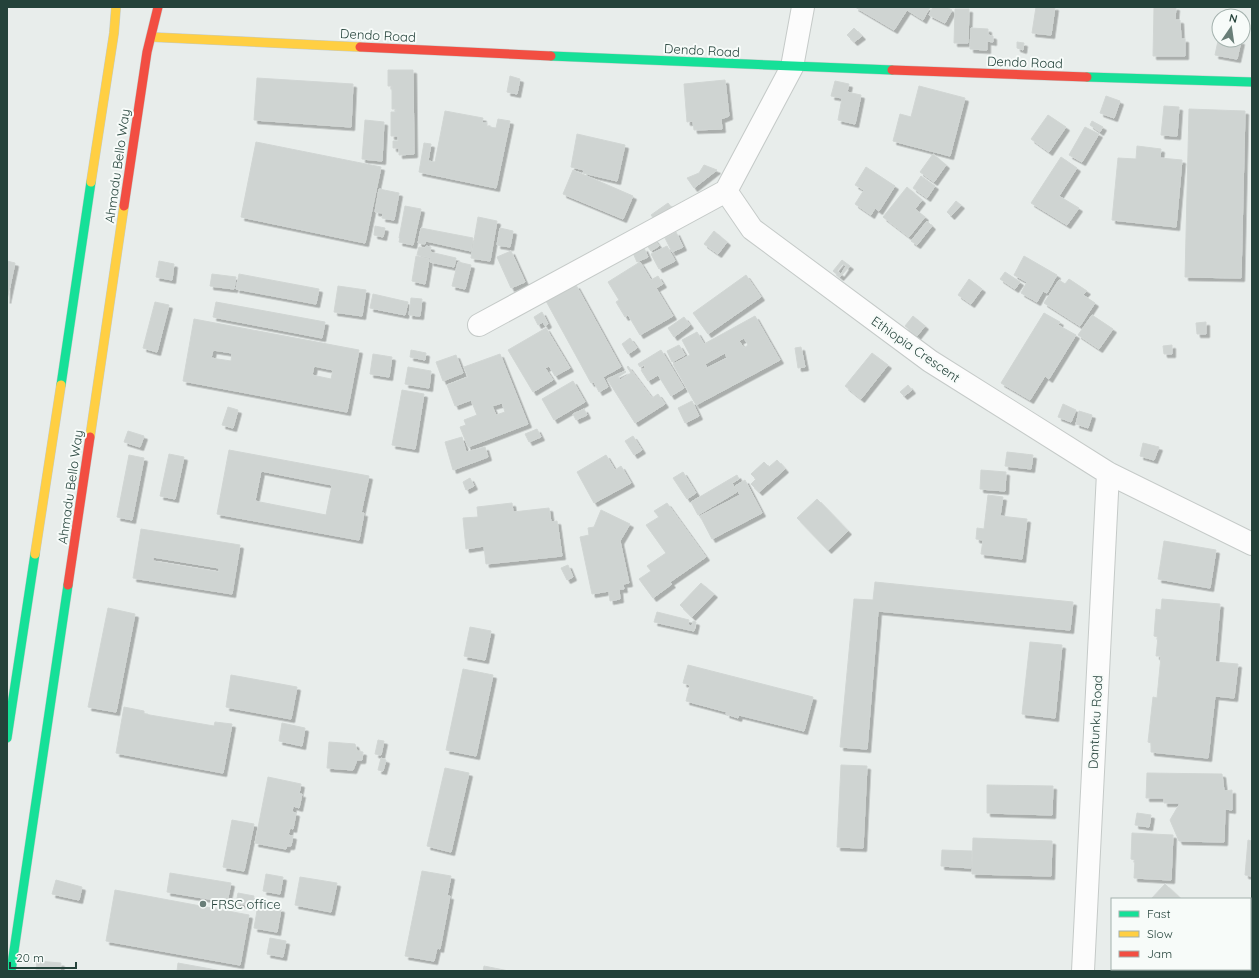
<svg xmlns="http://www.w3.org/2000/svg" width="1259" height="978" viewBox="0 0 1259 978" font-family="Quicksand,sans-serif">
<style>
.building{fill:#cfd4d2;stroke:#d1d6d4;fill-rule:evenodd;filter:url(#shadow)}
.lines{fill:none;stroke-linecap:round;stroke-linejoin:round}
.street-casing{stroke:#c5cac8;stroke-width:24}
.fast-casing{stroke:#c3cbc8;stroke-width:10}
.slow-casing{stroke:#c3cbc8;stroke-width:10}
.jam-casing{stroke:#c3cbc8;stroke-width:10}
.street{stroke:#fcfcfc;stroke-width:22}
.fast{stroke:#16e098;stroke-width:9}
.slow{stroke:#ffcf43;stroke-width:9}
.jam{stroke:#f24e42;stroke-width:9}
.poi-dot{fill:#697e78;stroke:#f7fbf9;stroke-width:1.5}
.labels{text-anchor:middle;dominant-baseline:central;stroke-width:4;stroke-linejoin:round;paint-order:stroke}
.street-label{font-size:13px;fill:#24423a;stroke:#f7fbf9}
.poi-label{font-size:13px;fill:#24423a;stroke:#f7fbf9;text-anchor:start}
</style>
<defs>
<filter id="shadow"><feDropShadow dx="3.5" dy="3.5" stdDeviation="0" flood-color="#0004"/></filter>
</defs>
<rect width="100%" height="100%" fill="#e8edeb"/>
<path class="building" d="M855,7h75l-7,13 -16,-10 -13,20z
M933,7h13l6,3 -7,13 -16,-8z
M1036,7h19l-4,28 -19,-2z
M1154,7h22l-1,13h5l1,19h4v17h-32z
M955,9h14l-1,34h-14z
M854,28l8,8 -8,6 -7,-7z
M971,28l17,1v6l5,1v6l-6,-1v9l-17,-1z
M1219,36v4l22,1 -4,18 -22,-4z
M1017,42l7,1 -1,7 -6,-2z
M388,70h25l1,84 -15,1v-7h-6v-7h5v-5h-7v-24h5v-3h-4v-23h-4z
M510,76l10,3 -3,15 -10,-2z
M257,78l96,6 -2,43 -97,-7z
M725,80l4,36 -8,3 1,10 -28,1 -1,-9 -6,1 -3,-38z
M835,81l14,3 -2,8 14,3 -6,29 -17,-4 4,-22 -11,-2z
M919,86l46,12 -15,58 -57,-15 7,-27 11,3z
M1106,96l14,5 -6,17 -14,-5z
M1164,106l15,1 -2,29 -16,-1z
M1189,109l56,2 -4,167 -56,-1z
M445,111l38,7 -1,5h5v4l9,1 2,-9 12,2 -14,67 -77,-16 5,-29 7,1 -3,17 7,1z
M1048,115l18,12 -17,25 -18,-13z
M365,120l19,2 -2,39 -20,-2z
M1092,121l11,6 -3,5 -10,-7z
M1085,127l14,7 -17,28 -13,-7z
M577,134l48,11 -8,36 -34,-8 1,-3 -13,-3z
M256,142l125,25 -16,76 -124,-26z
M1137,146l24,3 -1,9 22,2 -6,67 -64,-7 6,-62 18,1z
M933,154l13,11 -12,17 -14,-10z
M1061,157l16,11 -18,28 20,12 -12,17 -36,-22z
M704,165l13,5 -23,18 -7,-10 12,-5z
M866,167l29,19 -16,25 -4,-3 -4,7 -16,-11 9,-14 -9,-5z
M573,170l60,26 -10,23 -60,-25z
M921,176l14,10 -8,12 -14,-10z
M907,187l15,13 -7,9 10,8 -16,20 -26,-20z
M379,189l20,4 -5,27 -12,-2 1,-5 -8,-1z
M956,201l5,4 -10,11 -4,-4z
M668,203l4,5 -17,12 -4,-5z
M405,206l16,3 -8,36 -14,-3 1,-4h-1z
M478,217l19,4 -7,40 -19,-3z
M927,221l5,5 -15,19 -6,-4z
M375,226l10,2 -2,9 -9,-2z
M421,228l52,10 -2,13 -45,-10 -1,3 -7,-1z
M500,228l13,3 -3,16 -13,-2z
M714,231l13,11 -9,12 -14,-10z
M676,232l7,15 -11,5 -7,-14z
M654,239l5,7 -8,5 -5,-7z
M426,246l5,1 -1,5 26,6 -2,9 -24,-5 1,-4 -14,-3 2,-8 6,1z
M667,246l8,15 -16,8 -8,-15z
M644,248l4,9 -11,5 -4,-9z
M511,251l14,31 -14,6 -14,-31z
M416,256l13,3 -4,25 -13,-3z
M1024,256l33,19 -10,18 -4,-2 -6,11 -16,-9 6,-11 -13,-7z
M842,260l8,6 -10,11 -7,-6zM843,264l3,2 -5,8 -4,-3z
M7,261l8,2 -8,37z
M159,261l15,3 -2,16 -16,-3z
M458,262l13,3 -6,24 -13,-3z
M640,262l11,18 7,-4 5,8 -7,4 17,28 -33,19 -12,-20 -3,2 -9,-15 3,-2 -11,-18z
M1005,272l15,10 -5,7 -15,-10z
M212,274l24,3 -2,12 -24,-3z
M239,274l80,15 -3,15 -80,-15z
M746,275l15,22 -53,37 -15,-21z
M969,279l13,10 -11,15 -13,-9z
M1069,279l18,12 -4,4 12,8 -15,23 -36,-23 15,-23 6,4z
M576,285l45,82 -18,10 5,10 -9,5 -5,-10 -3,1 -45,-82z
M338,286l28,4 -4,26 -28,-4z
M373,294l35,8 -3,13 -35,-7z
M411,298l11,1 -2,17 -11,-1z
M155,302l14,3 -12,47 -14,-4z
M216,302l109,20 -3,16 -109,-21z
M542,312l6,12 -3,2 -2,-4 -5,3 -4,-8z
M1044,313l16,9 -2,3 18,10 -27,44 -4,-3 -15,24 -29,-17z
M1092,315l21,14 -14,20 -21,-14z
M755,316l25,44 -84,45 -23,-41 17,-9 -8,-15 15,-8 7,12zM744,338l4,7 -4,3 -5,-7zM725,353l2,5 -20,10 -2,-4z
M913,316l12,10 -8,10 -12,-10z
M684,317l6,8 -16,12 -6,-9z
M194,319l165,31 -12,62 -164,-31zM213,350l19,3 -1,8 -20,-3zM314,366l19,4 -2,9 -19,-4z
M1206,322v12h-9l-1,-11z
M546,328l24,40 -15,8 -6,-10 -4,2 8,12 -20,12 -25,-42z
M630,338l7,10 -9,6 -6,-10z
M679,345l6,10 -13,7 -5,-11z
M1172,345v9h-8l-1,-8z
M801,347l4,20 -7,1 -3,-20z
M411,350l15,3 -1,7 -15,-3z
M661,350l23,38 -13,8 -13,-21 -10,6 -7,-11 4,-2 -1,-3 -4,2 -2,-3z
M872,353l16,12 -27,34 -16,-13z
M373,354l19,3 -3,20 -19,-3z
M500,354l28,70 -60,23 -8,-20 6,-2 -2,-5 13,-5 -6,-15 -16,6 -8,-21 21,-8 -4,-10zM502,403l3,9 -9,3 -4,-9z
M456,355l7,18 -20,8 -7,-19z
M628,366l24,32 6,-4 7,10 -30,19 -28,-44 18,-8 1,1 -8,5 2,3 11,-7 -4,-6z
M408,367l23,4 -2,17 -24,-4z
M573,381l12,21 -31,18 -12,-21z
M908,385l4,5 -8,6 -4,-4z
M402,390l22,4 -9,55 -23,-4z
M692,401l7,15 -14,7 -7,-15z
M1063,404l13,6 -5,12 -13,-5z
M228,407l10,3 -5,18 -11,-3z
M584,409l3,6 -11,5 -3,-6z
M1079,411l13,4 -4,13 -12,-4z
M537,429l4,8 -12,5 -4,-8z
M128,431l16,5 -4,11 -16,-5z
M633,436l9,14 -8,5 -9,-14z
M462,437l4,15 19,-5 3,10 -35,13 -8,-28z
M1143,443l16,4 -5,13 -14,-4z
M229,450l140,26 -8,37h3l-5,27 -142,-26zM261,471l71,14 -6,30 -71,-14z
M1007,452l26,3 -2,14 -26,-3z
M169,454l15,3 -9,42 -15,-3z
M129,455l15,3 -12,62 -15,-3z
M606,455l9,15 6,-4 10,17 -37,20 -17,-31z
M777,460l8,9 -26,23 -8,-8 5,-5 -5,-5 13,-12 5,5z
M981,470l25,2 -1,19 -25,-2z
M683,472l13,21 -9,6 -14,-21z
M737,475l2,4 -7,4 5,9 -39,23 -7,-13z
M470,478l4,8 -8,4 -3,-8z
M745,480l17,33 -50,26 -12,-23 40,-21 -5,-9z
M988,495l15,2 -3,19 27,3 -5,40 -41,-5 2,-14 -7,-1 1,-11 7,1z
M817,499l31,32 -20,19 -31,-32z
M512,503l1,9 36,-4 2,14 6,-1 5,35 -76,8 -2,-18 -18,3 -3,-31 15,-1 -1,-10z
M667,503l39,54 -36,25 2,2 -19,14 -14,-19 12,-8 -4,-5 19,-13 -20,-28 13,-8 -5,-6z
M601,510l29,14 -10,17 9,42 -6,1 1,5h-5l1,10 -10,2 -1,-10 -17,3 -12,-57 9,-2 -1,-7 6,-1z
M141,529l99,16 -8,49 -99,-16zM153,557l66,11v4l-66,-11z
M1164,541l52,9 -6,38 -52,-9z
M568,565l5,12 -6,3 -6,-12z
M875,582l198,20 -3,28 -192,-19 -11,138 -27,-2 14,-148 19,1z
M701,583l13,11 -22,23 -12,-12z
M1162,599l58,5 -5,58 23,2 -4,34 -19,-2 -7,62 -57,-6v-9l-3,-1 5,-45 4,1 4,-42h-5l2,-19 -4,-1 2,-27 5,1z
M108,608l27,6 -19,98 -28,-5z
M657,612l32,8 -1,5 4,1 1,-5 3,1 -2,9 -40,-9z
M470,627l21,4 -6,29 -21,-4z
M1030,642l32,3 -7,73 -33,-4z
M688,665l125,32 -9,34 -65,-16 -1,3 -12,-4 1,-2 -41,-11 4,-16 -7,-2z
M463,669l30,6 -17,81 -30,-6z
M231,675l66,12 -6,32 -65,-12z
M124,707l20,4v3l70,12 1,-4 17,2 -9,49 -107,-20z
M282,723l23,5 -3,18 -23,-5z
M378,740l6,1 -3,14 -6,-1z
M329,742l26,2 2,7 6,1 -1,8h-5l-4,10 -26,-2z
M381,758l5,2 -3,11 -5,-1z
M841,765l26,1 -4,82 -26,-1z
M445,768l24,5 -18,79 -24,-6z
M1147,773l75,1 2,17 8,-1v20l-7,-1 -1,33 -45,-1 -9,-21 10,-17h-16v-5h-18z
M268,777l33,7 -2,10h3l-3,14 -6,-2 -1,6 4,1 -3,16 -3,-1 -2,7 5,1 -2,10h-4l-1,3 -31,-6z
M987,785l66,1 -1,29 -65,-2z
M1137,813l14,2 -2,12 -14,-2z
M232,820l22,4 -10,47 -21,-4z
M1132,833l41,2 -2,45 -37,-2 1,-18 -4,-1z
M973,838l79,3 -1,35 -79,-2z
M1248,840l4,1v35l-7,-1z
M942,850l30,1 -1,17 -30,-2z
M422,871l29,5 -4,20h3l-10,53 -3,-1 -3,13 -29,-5z
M170,873l61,10 -4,19 -60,-10z
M266,874l17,3 -3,17 -17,-3z
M300,877l37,6 -6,29 -36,-7z
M56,880l26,7 -3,13 -27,-6z
M1165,884l16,15h-30z
M115,890l134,25 -9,50 -134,-24z
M238,893l16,3 -2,10 -16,-3z
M258,905l23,4 -4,23 -23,-4z
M270,938l16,3 -3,16 -16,-3z
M37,961l24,2 -1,8h-24z
M178,963l44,8h-45z
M484,966l25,5h-26z"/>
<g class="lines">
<defs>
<path id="street" d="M803,7l-11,60 -66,124 26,38 178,132 178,112 144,71
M479,325l247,-134
M1083,971l25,-498"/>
<path id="fast" d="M551,56l341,14
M1087,77l165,5
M61,385l30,-203
M7,738l28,-184
M11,971l57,-386"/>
<path id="slow" d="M151,37l209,10
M91,182l23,-149 2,-26
M90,437l34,-231
M35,554l26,-169"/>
<path id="jam" d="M360,47l191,9
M892,70l195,7
M124,206l23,-154 11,-45
M68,585l22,-148"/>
</defs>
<use href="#street" class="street-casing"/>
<use href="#fast" class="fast-casing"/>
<use href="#slow" class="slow-casing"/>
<use href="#jam" class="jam-casing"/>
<use href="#street" class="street"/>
<use href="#fast" class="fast"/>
<use href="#slow" class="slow"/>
<use href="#jam" class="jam"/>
</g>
<circle class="poi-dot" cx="203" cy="904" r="4"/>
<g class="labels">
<g class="street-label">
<text transform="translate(378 35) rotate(3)">Dendo Road</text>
<text transform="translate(702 50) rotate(3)">Dendo Road</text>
<text transform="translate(1025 62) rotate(2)">Dendo Road</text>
<text transform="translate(117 166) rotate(-82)">Ahmadu Bello Way</text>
<text transform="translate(916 349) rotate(35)">Ethiopia Crescent</text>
<text transform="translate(70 487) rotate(-82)">Ahmadu Bello Way</text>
<text transform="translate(1095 722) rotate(-87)">Dantunku Road</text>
</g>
<g class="poi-label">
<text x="211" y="904">FRSC office</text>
</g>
</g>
<rect width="1259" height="978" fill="none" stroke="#24423a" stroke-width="16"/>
<rect x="1111" y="898" width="140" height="72" fill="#f7fbf9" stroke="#a3b1ad"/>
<rect x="1119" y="911" width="20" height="6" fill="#16e098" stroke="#a3b1ad"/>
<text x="1147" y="918" font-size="12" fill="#24423a">Fast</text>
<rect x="1119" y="931" width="20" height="6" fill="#ffcf43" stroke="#a3b1ad"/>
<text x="1147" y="938" font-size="12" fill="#24423a">Slow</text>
<rect x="1119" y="951" width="20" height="6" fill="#f24e42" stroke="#a3b1ad"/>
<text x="1147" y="958" font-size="12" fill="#24423a">Jam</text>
<g transform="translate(1231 28) rotate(13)"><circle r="19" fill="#f7fbf9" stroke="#a3b1ad"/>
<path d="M0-3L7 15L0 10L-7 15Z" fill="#697e78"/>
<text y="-6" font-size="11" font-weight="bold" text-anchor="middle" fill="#24423a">N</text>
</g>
<path d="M10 962v6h66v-6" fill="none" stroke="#24423a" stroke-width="2"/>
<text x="16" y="962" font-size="12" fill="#24423a" stroke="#f7fbf9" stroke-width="3" paint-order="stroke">20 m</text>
</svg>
